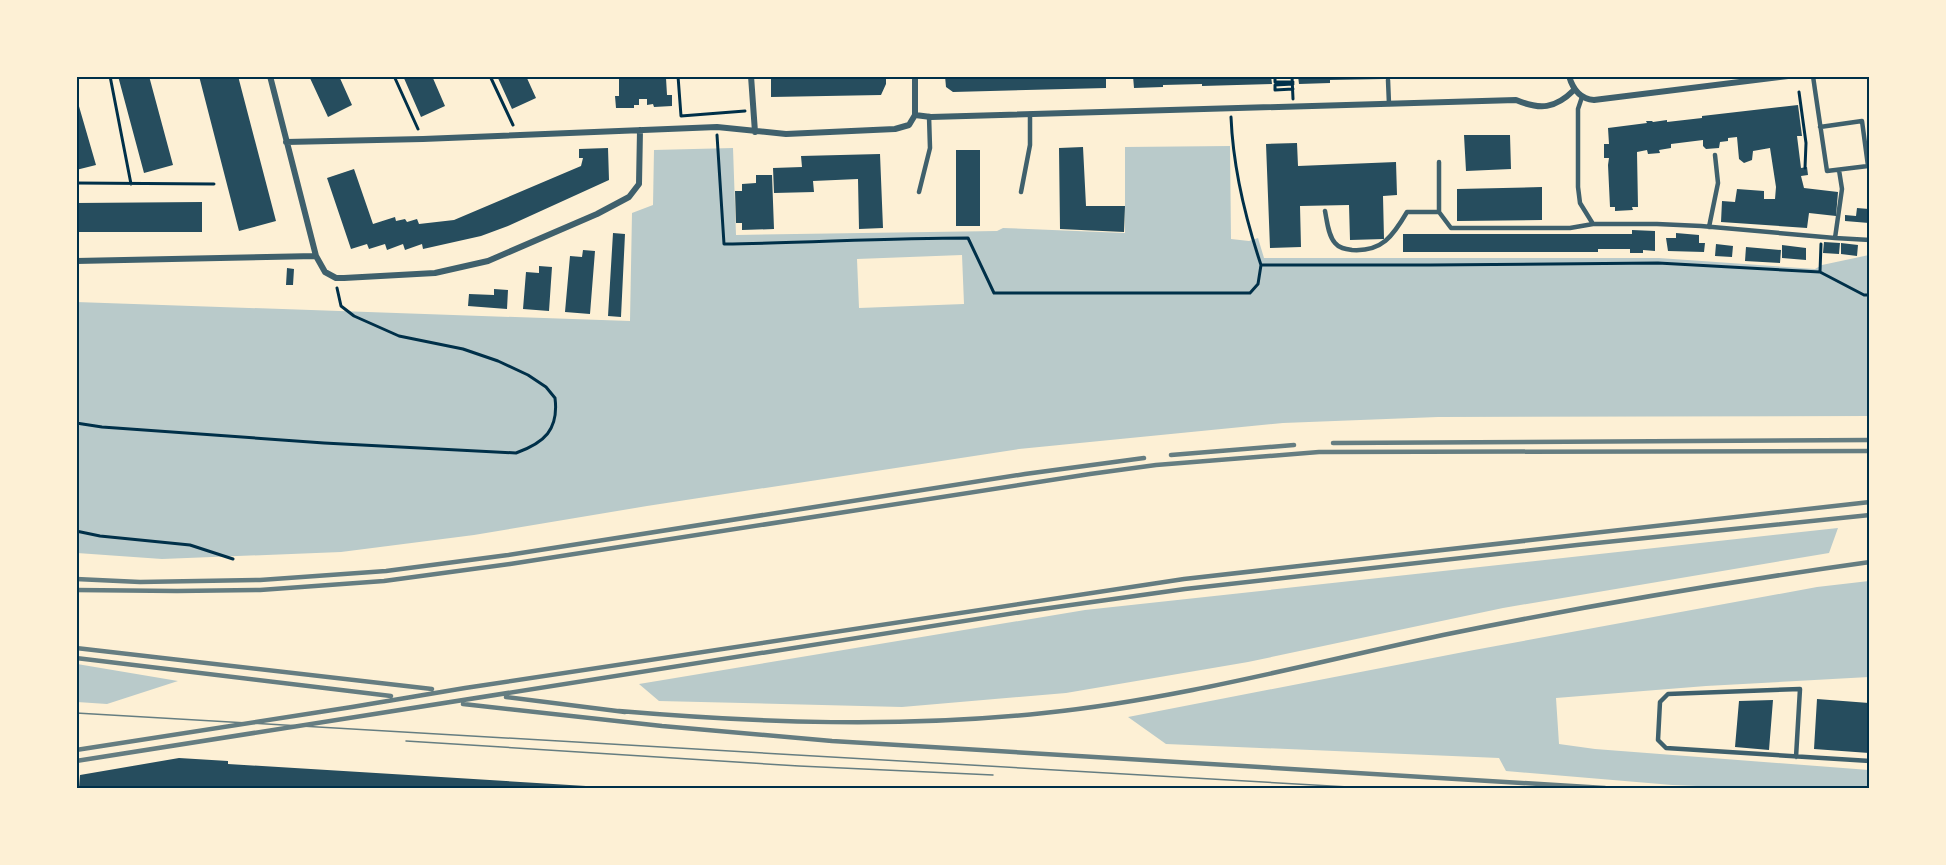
<svg xmlns="http://www.w3.org/2000/svg" width="1946" height="865" viewBox="0 0 1946 865" font-family="Helvetica,sans-serif">
<style>
.green{fill:#b9caca;fill-rule:evenodd}
.building{fill:#264d5e}
.lines{fill:none;stroke-linecap:round;stroke-linejoin:round}
.path{stroke:#003049;stroke-width:3}
.service{stroke:#3f606c;stroke-width:4.5}
.minor{stroke:#3f606c;stroke-width:6}
.tram{stroke:#657d81;stroke-width:1.5}
.rail{stroke:#657d81;stroke-width:4.5}
.neatline{fill:none;stroke:#003049;stroke-width:2}
</style>
<rect width="100%" height="100%" fill="#fdf0d5"/>
<path class="green" d="M1230,146l1,93 18,2 9,-3 6,20h395l156,11 7,-4 47,-10v161l-431,1 -155,6 -264,26 -372,57 -173,29 -133,17 -179,7 -85,-6 -1,-251 554,19 2,-108 21,-8 1,-55 79,-2 3,87 261,-4 6,-3 122,5v-86zM962,255l2,49 -105,4 -2,-49z
M1838,528l-9,25 -326,55 -255,54 -182,31 -164,14 -243,-6 -20,-17 446,-74z
M1869,581v96l-163,9 -150,12 3,46 36,5 274,21v18h-121l-76,-3 -166,-14 -7,-13 -333,-14 -38,-27 346,-67 343,-63z
M76,664h1l101,17 -71,23 -30,-2z"/>
<path class="building" d="M118,76h31l24,89 -29,8z
M199,76h39l38,145 -37,10z
M309,76h30l13,29 -24,12z
M403,76h29l13,30 -24,11z
M497,76h29l10,22 -24,11z
M623,76h40v3l3,-1 1,17h5v11l-18,1 -1,-3 -6,1v-6h-8v6h-5v3h-18l-1,-12h4v-17h4z
M771,76h115v8l-5,11 -110,2z
M945,76h161v12l-153,4 -7,-5z
M1133,76h138l1,8 -70,2v-2l-39,1v2l-29,1z
M1298,76h140v2l-108,2v3l-31,1z
M76,96l20,69 -20,5z
M1798,105l4,31h-5l4,32 6,-1 1,8 -7,1 3,12 34,4 -2,24 -27,-3 -2,15 -86,-6 1,-21 13,1 2,-13 27,2v8h11l1,-12 -6,-39 -17,3 -1,9 -8,3 -5,-4 -2,-22 -9,1v3l-8,1 -1,6 -13,1 -3,-3v-6l-32,4v4l-12,2 1,3 -12,1 -1,-4 -10,2 1,55h-6l1,3 -18,1v-4h-5l-2,-42 1,-7h-5v-14h5l-1,-16 39,-5 -1,-2h6l1,1 14,-2v2l35,-4v-2z
M1464,135h46l1,34 -45,2z
M1297,143l1,23 98,-4 1,33 -14,1 1,43 -34,1 -1,-35 -49,1 1,41 -31,1 -4,-104z
M1083,147l3,59h39l-1,26 -64,-3 -1,-81z
M608,148l1,32 -101,46 -27,10 -58,13 -1,-5 -17,6 -2,-6 -16,6 -2,-6 -16,5 -2,-5 -16,5 -24,-71 27,-9 19,55 22,-7 1,4 9,-2 2,3 10,-3 2,5 35,-4 127,-54 2,-8h-4v-9z
M956,150h24v76h-24z
M880,154l3,74 -24,1 -1,-50 -45,2 1,11 -40,1 -1,-25 29,-1 -1,-11z
M756,175h16l2,54 -32,1v-7h-6l-1,-32h7v-7l14,-1z
M1542,187v33l-85,1v-32z
M202,202v30h-126v-29z
M1857,208l12,1v14l-24,-2v-6l11,1z
M1632,230l23,1v20l-12,-1v3h-13v-4h-32v3h-195v-18h229z
M613,233l12,1 -4,83 -13,-1z
M1676,233l23,2v8h6l-1,9 -36,-1 -2,-13h10z
M1824,242l16,1 -1,11 -16,-1z
M1841,243l17,2 -1,11 -16,-2z
M1716,244l17,2 -1,11 -17,-1z
M1782,245l24,3v12l-24,-2z
M1746,247l35,3 -1,13 -35,-2z
M583,250l12,1 -5,63 -25,-2 5,-56 12,1z
M539,266l13,1 -3,44 -26,-2 3,-37 13,1z
M287,268l7,1 -1,16h-7z
M494,289l14,1 -1,19 -39,-3 1,-12 25,1z
M1817,699l52,4v50l-55,-4z
M1773,700l-4,50 -34,-3 4,-46z
M179,758l49,3v3l358,22v2h-507l1,-13z"/>
<g class="lines">
<path class="path" d="M110,76l21,108
M394,76l24,53
M490,76l23,49
M678,76l3,40 64,-5
M1275,76v6h18
M1292,76l1,23
M1293,84l-18,1v5l18,-1
M1799,92l7,51 -1,25
M1231,117c2,50 14,100 30,148h169l228,-2 162,9 44,23h6
M717,135l7,109c81,-1 163,-6 244,-6l26,55h256l8,-9 3,-19
M76,183l138,1
M1820,272l1,-28
M76,423l26,4 222,16 192,10c28,-10 43,-23 39,-55l-9,-11 -18,-12 -30,-14 -35,-12 -64,-13 -45,-20 -13,-10 -4,-18
M76,531l24,5 90,9 43,14"/>
<path class="service" d="M1813,76l2,14 12,81 41,-5 -6,-45 -42,6
M1388,80l1,24
M1582,97l-4,12v78l2,16 13,21
M1439,162v50l12,16h119l23,-4h64l44,2 134,12
M1839,170l3,19 -7,49 35,2
M919,192l11,-44 -1,-32
M1021,192l9,-47v-31
M1325,211c2,10 3,24 10,32 4,5 10,6 17,7 30,2 41,-14 55,-38h32
M1709,227l9,-44 -3,-28
M1796,757l4,-68 -132,5 -8,8 -2,38 8,8 204,13"/>
<path class="minor" d="M270,76l46,180 9,16 11,6h8l91,-5 53,-12 109,-47 32,-17 10,-13 1,-54
M751,76l4,56
M915,76v39
M1569,76c4,14 11,23 25,24l194,-24
M915,115l16,2 585,-17c24,10 39,9 58,-10
M286,142l137,-3 294,-12 69,7 109,-5 14,-4 6,-10
M76,261l240,-5"/>
<path class="tram" d="M76,713l1290,75
M406,741l393,25 194,9"/>
<path class="rail" d="M1333,443l537,-3
M1171,455l123,-10
M76,579l64,3 120,-2 126,-9 122,-16 517,-81 119,-16
M76,590l101,1 83,-1 124,-9 126,-17 580,-90 66,-9 163,-13 551,-1
M76,648l356,41
M76,658l315,38
M506,697l119,15
M463,704l199,22 170,15 773,47
M619,711c142,12 283,17 425,2 135,-14 267,-50 399,-78 142,-29 284,-53 427,-73
M76,750l276,-43 113,-19 719,-109 686,-77
M76,761l952,-150 157,-22 392,-44 293,-30"/>
</g>
<rect width="1946" height="865" fill="none" stroke="#fdf0d5" stroke-width="156"/>
<rect x="78" y="78" width="1790" height="709" class="neatline"/>
</svg>
